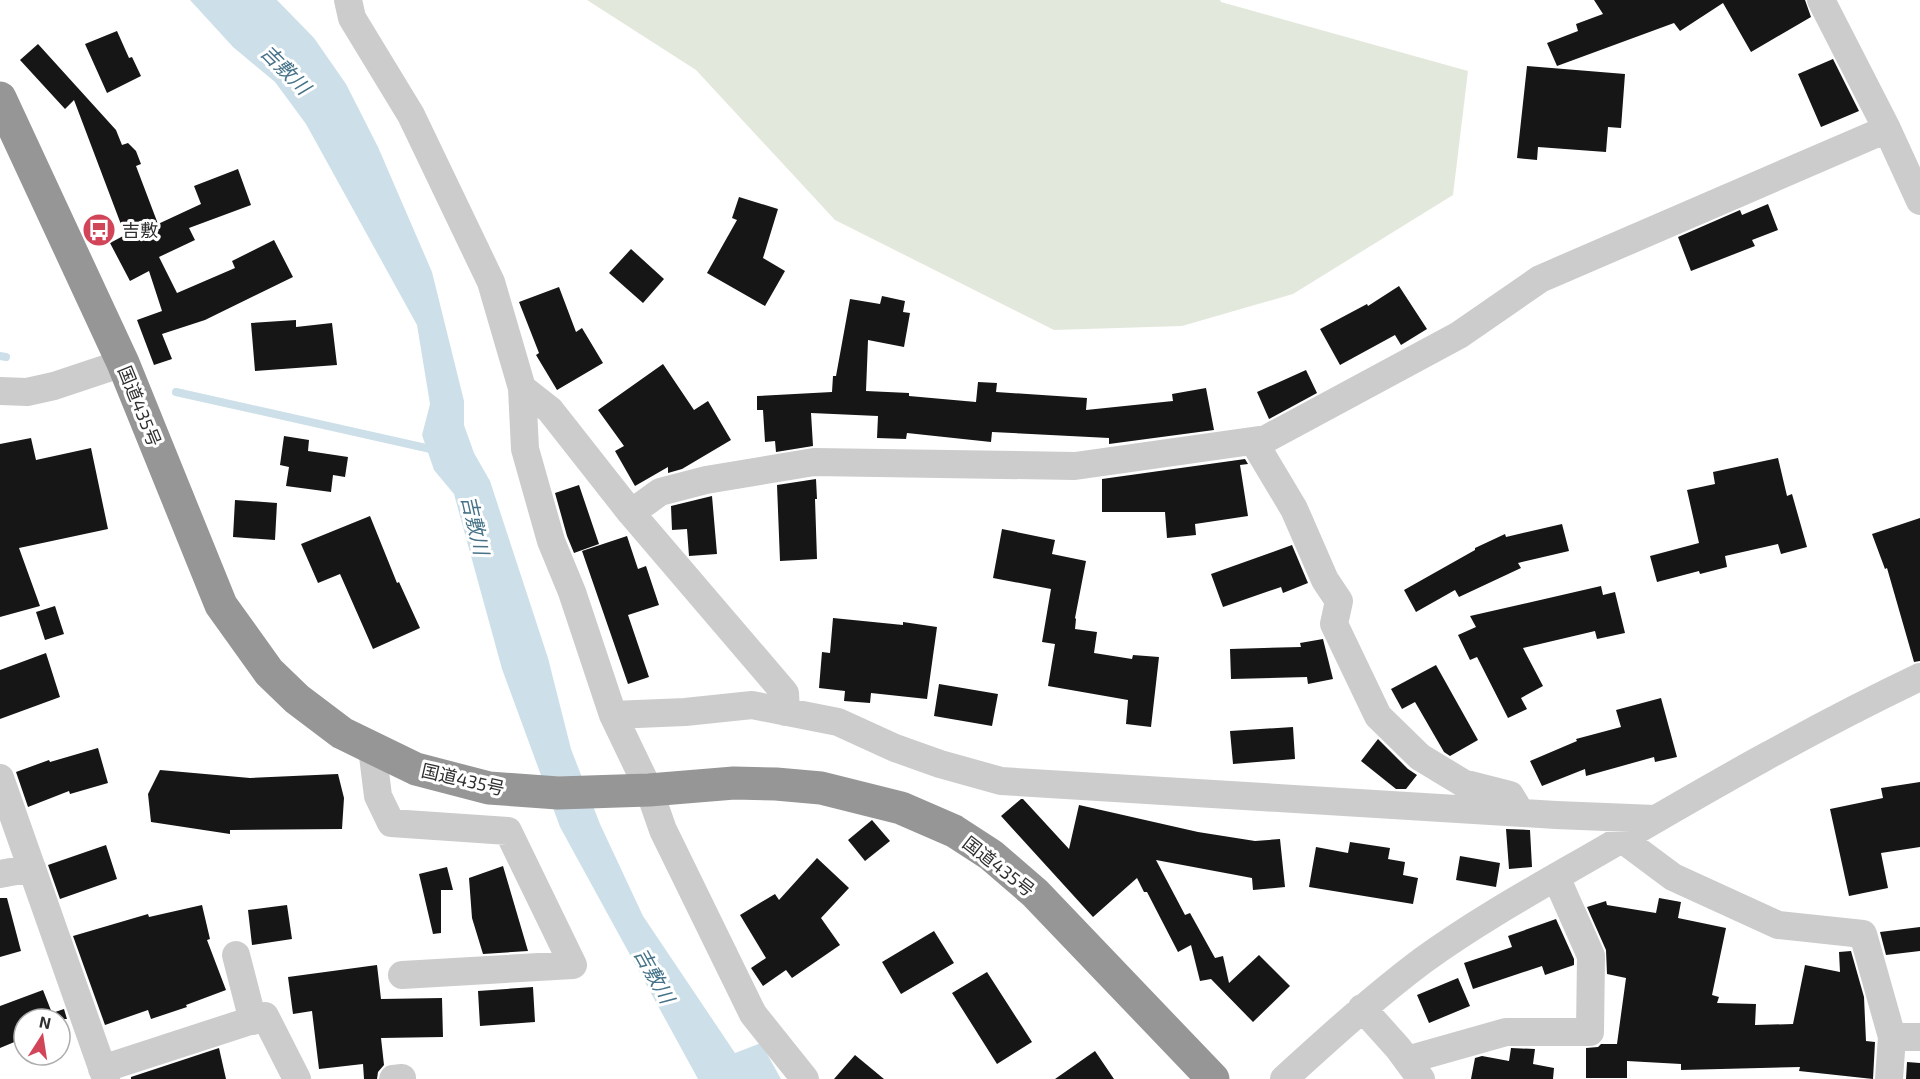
<svg xmlns="http://www.w3.org/2000/svg" width="1920" height="1079" viewBox="0 0 1920 1079" font-family="'Exo 2','Noto Sans JP',sans-serif">
<style>
.green{fill:#e3e8dc}
.water{fill:#cde0e9}
.lines{fill:none;stroke-linecap:round;stroke-linejoin:round}
.stream{stroke:#cde0e9;stroke-width:8}
.building{fill:#161616}
.minor{stroke:#ccc;stroke-width:28}
.highway{stroke:#969696;stroke-width:33}
.labels{text-anchor:middle;dominant-baseline:central;stroke-width:6;stroke-linejoin:round;paint-order:stroke}
.poi-label{font-size:18px;fill:#2f2f2f;stroke:#fff;text-anchor:start}
.street-label{font-size:18px;fill:#2f2f2f;stroke:#fff}
.water-label{font-size:20px;font-style:italic;fill:#467389;stroke:#fff}
</style>
<rect width="100%" height="100%" fill="#fff"/>
<path class="green" d="M587,0h633l1,2 247,69 -15,124 -160,99 -111,32 -128,4 -219,-110 -139,-150z"/>
<path class="water" d="M190,0h87l37,38 32,46 32,63 54,125 32,129v24l10,28 16,28 58,177 23,91 29,75 43,92 92,137 26,-10 20,36h-83l-138,-252 -58,-158 -48,-175 -20,-24 -12,-35 8,-31 -13,-79 -111,-201 -31,-42 -42,-35z"/>
<g class="lines">
<path class="stream" d="M0,356l6,1
M176,392l259,58"/>
</g>
<path class="building" d="M1594,0h211l6,17 -60,35 -28,-49 -43,28 -6,-8 -117,43 -10,-23 31,-12 -2,-7 27,-10z
M117,31l12,27 3,-1 9,19 -34,17 -22,-49z
M38,44l78,86 6,15 6,-2 8,8 5,13 -5,2 22,58 43,-20 -7,-18 44,-17 13,36 -62,23 6,12 -36,17 18,36 58,-25 -3,-7 42,-21 19,37 -88,43 -43,14 10,25 -18,6 -17,-45 25,-9 -13,-40 -19,10 -20,-38 15,-8 -51,-135 -9,9 -45,-49z
M1833,59l26,52 -38,16 -23,-53z
M1527,66l98,8 -4,54 -13,-1 -2,25 -68,-5 -1,13 -20,-2z
M739,197l39,12 -15,49 22,13 -20,35 -58,-33 30,-53 -5,-2z
M1768,204l10,26 -26,10 3,6 -64,25 -13,-34 62,-27 2,5z
M631,249l33,30 -21,24 -34,-30z
M1399,286l28,43 -26,16 -6,-10 -55,30 -20,-36 47,-25 1,2z
M559,287l17,45 6,-4 21,35 -46,27 -21,-35 3,-2 -20,-51z
M882,296l23,5 -2,11 7,1 -6,34 -36,-7 -2,51 43,2v3l67,6 2,-20 19,1 -1,9 91,6 -1,12 87,-9 -1,-7 34,-6 8,42 -105,14v-6l-117,-6 -1,10 -84,-9 -1,6 -29,-1 1,-22 -67,-3 2,33 -37,6 -1,-11 -10,1 -2,-32h-6v-14l75,-4 1,-16h3l14,-77 30,5z
M296,320v7l36,-4 5,42 -82,6 -4,-48z
M663,364l31,46 14,-9 23,39 -49,29 -14,4v-6l-33,19 -20,-35 9,-5 -26,-36z
M1306,370l11,23 -48,26 -12,-27z
M284,436l25,4 -1,11 40,6 -3,20 -12,-2 -2,17 -45,-6 3,-19 -9,-2z
M31,438l5,22 55,-12 17,81 -89,19 21,58 -40,11v-173z
M1778,458l9,38 5,-2 15,53 -26,7 -3,-10 -53,12 2,11 -27,7 -1,-3 -42,11 -7,-26 49,-13 -12,-53 28,-6 -2,-12z
M1245,459l3,5 -8,1 8,51 -53,8 1,11 -29,3 -2,-26h-63v-33z
M816,479l1,20h-2l2,60 -37,2 -3,-76z
M579,485l20,59 -25,9 -7,-17 -12,-43z
M712,496l5,58 -28,2 -2,-27 -15,1 -1,-24z
M235,500l42,3 -2,37 -42,-3z
M370,516l27,67 2,-1 21,46 -47,21 -33,-75 -22,9 -17,-39z
M1920,518v143l-6,1 -27,-94 -2,1 -13,-35z
M1562,524l7,27 -51,12 3,5 -62,29 -4,-7 -39,22 -12,-22 71,-40v-2l30,-14 1,3z
M1002,529l53,11 -3,14 34,7 -11,57 1,1 -1,10 22,3 -3,21 38,6 1,-4 26,2 -8,70 -25,-3 2,-24 -80,-14 7,-42 -13,-2 9,-53 -58,-11z
M627,536l11,33 8,-3 13,39 -31,10 21,62 -21,7 -46,-133z
M1292,545l16,38 -25,10 -2,-6 -58,20 -12,-33z
M1601,586l2,9 12,-3 10,41 -28,6 -2,-8 -72,17 20,38 -22,12 6,11 -19,9 -31,-61 -7,3 -12,-25 18,-8 -6,-11z
M55,606l9,28 -19,6 -9,-28z
M833,618l70,7v-3l34,5 -10,72 -56,-6 -1,10 -26,-2 1,-10 -26,-3 3,-36 8,1z
M1323,639l10,40 -25,5 -1,-7 -76,2 -1,-30 71,-2 -1,-4z
M46,653l14,44 -60,22v-49z
M1436,665l42,75 -28,16 -6,-4 -29,-50 -13,7 -11,-20z
M939,684l59,10 -6,32 -58,-10z
M1661,698l16,59 -22,5 -1,-5 -68,19 -1,-7 -43,17 -12,-25 47,-20 -1,-2 45,-12 -5,-17z
M1293,727l2,32 -62,5 -3,-33z
M1378,739l30,30 9,6 -11,14h-10l-35,-28z
M98,748l10,35 -38,11 -1,-3 -41,16 -12,-35 33,-12 1,2z
M160,770l90,8 88,-4 6,24 -2,31 -112,1v4l-79,-12 -3,-28z
M1920,782v65l-39,6 7,35 -39,8 -19,-87 53,-11 -2,-10z
M1021,799h2l46,50 10,-44 119,27 57,9 25,-2 5,48 -32,3 -1,-12 -96,-18 29,55 5,-2 25,45 8,-2 6,27 30,-28 31,31 -37,36 -42,-43 -11,2 -9,-36 -13,7 -31,-60h-3l-7,-14 -44,39 -92,-101z
M872,820l18,21 -25,20 -17,-21z
M1506,829l24,1 2,37 -23,2z
M1350,842l40,6 -2,11 17,3 -2,13 15,3 -5,26 -104,-17 7,-40 32,6z
M106,845l11,34 -57,20 -12,-34z
M1460,856l40,7 -4,24 -40,-7z
M817,858l32,30 -28,30 19,27 -48,33 -6,-8 -23,16 -12,-18 15,-10 -26,-43 35,-21 4,6z
M503,866l25,85 -45,3 -11,-36 -3,-40z
M447,867l6,23h-12v43l-8,1 -14,-60z
M0,898h7l14,53 -21,6z
M1659,898l22,4 -3,16 48,10 -14,67 7,2 -2,6 39,1 -1,21 38,-1 12,-59 35,7 -1,-20 12,-1 13,46 2,44 9,1 -2,37 -74,-8 1,-4 -119,3v-6l-54,-3v17h-41v-30l12,-1 3,-3h16l9,-66 -19,-4 -1,-24 -19,-43 19,-6 1,4 49,8z
M202,905l8,34 -3,1 19,50 -40,15 1,2 -36,12 -3,-9 -43,15 -32,-89 75,-22 1,3z
M287,905l5,34 -40,6 -4,-35z
M1556,919l18,40v6l-29,10 -3,-9 -69,23 -9,-26 48,-16 -4,-11z
M1920,927v24l-34,4 -6,-23z
M934,931l20,32 -53,31 -19,-32z
M377,965l4,34 61,-1 1,39 -62,1 3,27 -6,7 -1,7h-13l-1,-15 -44,5 -7,-58 -19,3 -5,-37z
M987,972l45,70 -35,22 -45,-71z
M1458,978l12,28 -41,17 -12,-28z
M533,987l2,35 -55,4 -2,-35z
M43,990l9,23 12,-4 3,10h-43v19l-24,10v-42z
M219,1048l7,31h-95v-2z
M1511,1048l24,1 -2,15 21,4 -1,11h-82l4,-21 7,-2 27,5z
M1095,1051l19,28h-59z
M855,1055l29,24h-50z
M1907,1062l13,1v16h-14z"/>
<g class="lines">
<path class="minor" d="M348,0l4,18 59,97 80,167 31,106 3,61 26,92 21,51 41,123 36,75 14,40 90,184 52,65
M1821,0l66,129 33,72
M522,388l28,22 81,103 154,180 1,19
M0,391l27,1 27,-6 69,-23
M1254,442l40,67 31,71 14,21 -5,23 44,92 42,41 43,26 47,12 9,15
M631,513l29,-21 46,-12 108,-18 261,4 191,-27 193,-104 81,-56 347,-150
M613,715l72,-3 67,-7 86,17 57,26 45,16 61,17 555,34 99,4
M372,748l6,48 13,27 117,8 65,134 -171,10
M0,778l106,301
M1622,839l51,38 105,48 85,9 29,103 -3,42
M0,874l32,-6
M236,955l17,66
M1362,1008l36,40 23,31
M1892,1037h28
M1407,1060l99,-28h84l1,-76 -35,-79
M102,1069l163,-53 32,63
M393,1079l9,-1
M1284,1079c45,-41 89,-81 138,-118 59,-43 124,-78 186,-114 102,-60 205,-119 312,-170"/>
<path class="highway" d="M0,98l123,265 98,242 48,67 28,27 45,34 74,36 73,19 69,5 91,-3 85,-7 42,1 45,4 80,20 53,23 37,24 44,38 178,186"/>
</g>
<defs>
<symbol id="bus-disc" viewBox="-11 -11 22 22"><circle r="9.5" fill="#d24559" stroke="#fff"/><path d="M-5-6H5V4H4V6H2V4H-2V6H-4V4H-5ZM-3.5-4V0h7V-4ZM-3.5 1.2v1.5H-2V1.2ZM2 1.2v1.5H3.5V1.2Z" fill="#fff"/></symbol>
</defs>
<g fill-rule="evenodd">
<use href="#bus-disc" x="80" y="211" width="38" height="38"/>
</g>
<g class="labels">
<g class="poi-label">
<text x="122" y="230">吉敷</text>
</g>
<g class="street-label">
<text transform="translate(140 406) rotate(68)">国道435号</text>
<text transform="translate(463 779) rotate(13)">国道435号</text>
<text transform="translate(999 866) rotate(38)">国道435号</text>
</g>
<g class="water-label">
<text transform="translate(286 69) rotate(45)">吉敷川</text>
<text transform="translate(476 525) rotate(77)">吉敷川</text>
<text transform="translate(655 975) rotate(61)">吉敷川</text>
</g>
</g>
<g transform="translate(42 1037) rotate(12)"><circle r="28" fill="#ffffff" stroke="#acacac" stroke-width="1.5"/>
<path d="M0-4.5L10 22L0 15L-10 22Z" fill="#d24559"/>
<text y="-9" font-size="16" font-weight="bold" text-anchor="middle" fill="#2f2f2f">N</text>
</g>
</svg>
